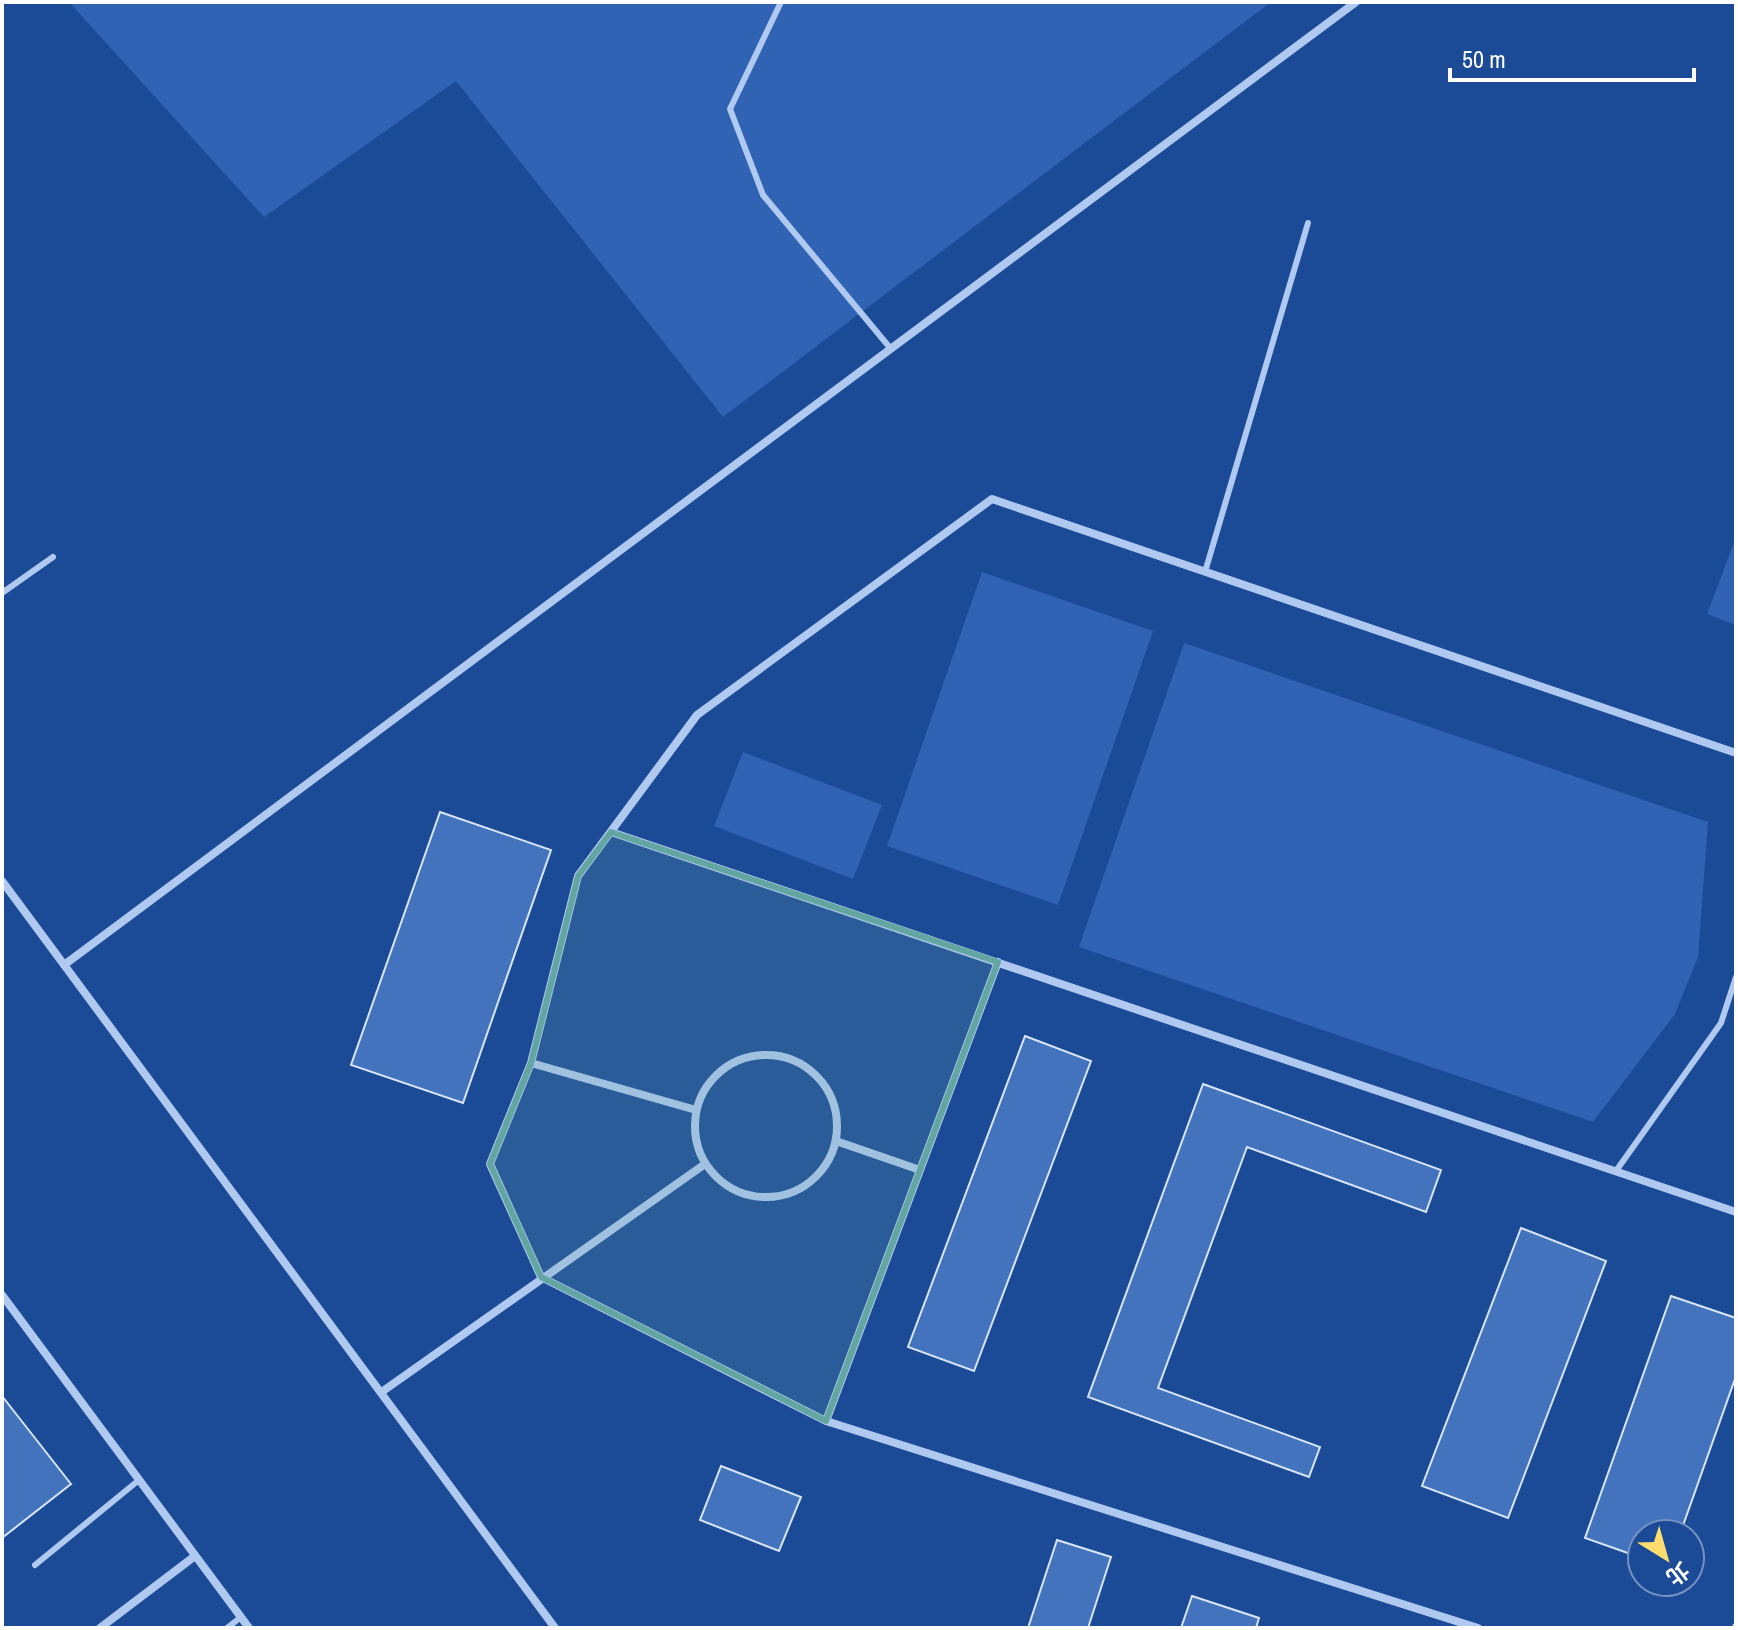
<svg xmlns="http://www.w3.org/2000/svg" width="1738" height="1630" viewBox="0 0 1738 1630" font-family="'Archivo Narrow','Noto Sans TC',sans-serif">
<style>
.green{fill:#3063b4}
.building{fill:#4473be;stroke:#d7e5fb;stroke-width:2}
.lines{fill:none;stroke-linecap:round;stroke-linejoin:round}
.service{stroke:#b0c9f0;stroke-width:6}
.minor{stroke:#b0c9f0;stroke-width:8}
.marked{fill:#63a6a1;fill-opacity:0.2;stroke:#63a6a1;stroke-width:6;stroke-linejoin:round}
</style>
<rect width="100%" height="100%" fill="#1b4a97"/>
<path class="green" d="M69,2h1202l-548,415 -267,-336 -192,136z
M1736,537v88l-29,-11z
M982,572l171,59 -95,274 -171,-59z
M1184,643l524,179 -10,135 -23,57 -82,108 -514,-175z
M743,752l139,53 -29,74 -139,-53z"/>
<path class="building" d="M440,812l111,38 -88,253 -112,-38z
M1025,1036l66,25 -117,310 -66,-24z
M1203,1084l238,86 -15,42 -179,-65 -89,241 162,59 -11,30 -221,-80z
M1521,1228l85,33 -98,257 -86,-32z
M1671,1296l65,22v58l-56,158h-38v24l-57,-20z
M2,1396l69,88 -69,54z
M721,1466l80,31 -22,54 -79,-31z
M1057,1540l54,17 -23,71h-60z
M1192,1596l67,22 -3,10h-75z"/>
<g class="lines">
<path class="service" d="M781,2l-51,107 33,86 128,154
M1205,572l103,-349
M2,593l51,-36
M1616,1171l105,-148 15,-46
M35,1565l104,-85
M227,1628l14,-11"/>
<path class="minor" d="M611,832l1125,380
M2,881l553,747
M64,965l1292,-963
M695 1126a71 71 0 1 1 142 0a71 71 0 1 1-142 0Z
M531,1063l165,47
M836,1141l84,29
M2,1295l247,333
M383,1391l322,-227
M826,1421l172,-459
M100,1628l95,-72
M1478,1628l-652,-207 -285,-144 -51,-113 41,-101 47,-187 119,-161 295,-216 744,254
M1736,1628v-1"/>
</g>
<path class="marked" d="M611,832l387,130 -172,459 -285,-144 -51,-113 41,-101 47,-187z"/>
<rect width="1738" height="1630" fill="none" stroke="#ffffff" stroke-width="8"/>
<g transform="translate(1666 1558) rotate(143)"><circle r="38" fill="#1b4a97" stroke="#7692c1" stroke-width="2"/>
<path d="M0-6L14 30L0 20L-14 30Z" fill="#ffde6f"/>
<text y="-12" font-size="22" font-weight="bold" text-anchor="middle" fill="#ffffff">北</text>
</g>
<path d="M1450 68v12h244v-12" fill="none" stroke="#ffffff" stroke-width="4"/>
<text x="1462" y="68" font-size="24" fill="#ffffff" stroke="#1b4a97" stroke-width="6" paint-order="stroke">50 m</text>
</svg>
